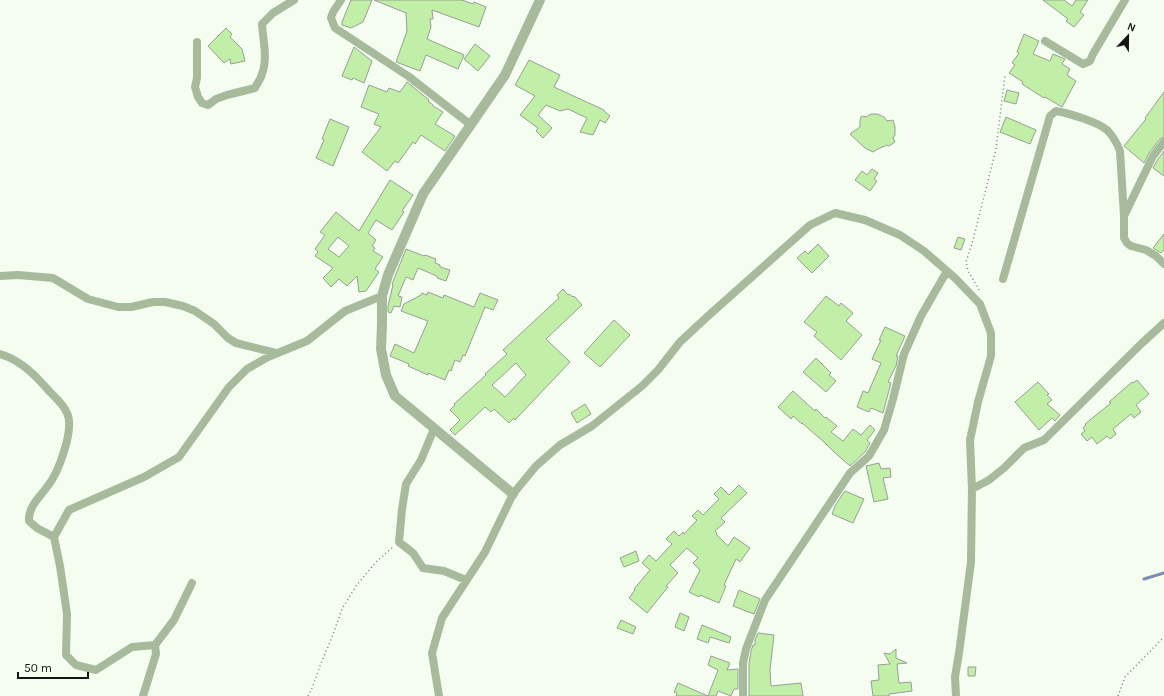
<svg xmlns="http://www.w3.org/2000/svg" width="1164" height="696" viewBox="0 0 1164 696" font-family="Karla,sans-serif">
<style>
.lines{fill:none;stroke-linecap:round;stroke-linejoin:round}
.stream{stroke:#7e8bb3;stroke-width:3}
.building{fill:#c1efa7;stroke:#989f94;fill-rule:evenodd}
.path{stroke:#7a7f77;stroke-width:1.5;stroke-dasharray:1 3;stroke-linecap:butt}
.minor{stroke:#a7ba9c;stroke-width:8}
.tertiary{stroke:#a7ba9c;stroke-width:10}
</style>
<rect width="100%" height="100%" fill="#f5fdf1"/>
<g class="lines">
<path class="stream" d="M1144,579l20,-6"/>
</g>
<path class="building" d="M351,0h21l-9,22 -12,6 -9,-3v-3z
M374,0h88l11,4 1,-2 12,5 -7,20 -47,-17 1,9h-3l1,8 -4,12 37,16 -6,14 -32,-14 -6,16 -24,-9 11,-31 -1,-18z
M1043,0h21l8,6 4,-6h12l-8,12 4,3 -10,12 -8,-6 2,-2z
M226,28l6,6 -2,3 12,12 3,12 -14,3 -1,-5 -6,4 -16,-17z
M1024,34l15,7 -6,13 17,7 3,-7 12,5 -3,5 8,5 -3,6 9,6 -14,26 -17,-10 -1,1 -22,-14 1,-2 -14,-9 6,-8 -3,-2 7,-10 -2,-1z
M475,44l15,12 -12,15 -14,-12z
M354,47l18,14 -8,22 -11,-5 -1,2 -10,-4z
M529,60l31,15 -6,12 50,23v1l6,5 -5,7 -5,-3 -7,15 -13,-3 7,-14 -19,-9 -8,2 -14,-6 -8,10 14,13 -9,10 -7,-7 2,-3 -18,-13 15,-19 -20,-11z
M407,82l22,18 -1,1 5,4v1l10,6 -8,12 20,12 -10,15 -24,-16 -6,9 -2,-2 -15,21 -3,-2 -8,10 -25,-19 19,-25 -7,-3 5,-10 -18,-7 8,-22 18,7 2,-4 11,4z
M1007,90l12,3 -3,11 -12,-3z
M1164,92v45l-4,2 -11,14 -5,10 -20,-17 22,-27 -1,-1z
M871,114h6l7,3 3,4 6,-1 2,7v8l-2,3 2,4 -6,4 -2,-1 -9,4 -5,3 -8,-4 -15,-14 10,-7v-7l1,-3 2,-1 3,1z
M1006,117l30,13 -6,14 -30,-12z
M330,119l19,8 -16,39 -17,-8 8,-18 -2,-1z
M1164,151v25l-11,-8 5,-9z
M872,169l6,4 -4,6 3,2 -7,10 -15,-11 7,-9 5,4z
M390,180l23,15 -11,16 2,1 -12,18 -16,-10 -8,13 8,7 -4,6 3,2 -2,3 10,6 -8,12 4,3 -13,19 -7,1 -2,-16 -10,10 -8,-7 -8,8 -8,-9 10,-10 -18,-12 3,-4 -3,-3 10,-14 -5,-3 16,-20 23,19zM338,237l11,9 -10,11 -11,-8z
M1164,234v16l-3,3 -8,-5z
M958,237l7,2 -4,11 -7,-2z
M818,244l11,12 -17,17 -15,-15 8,-7 3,3z
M406,249l18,7 1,-1 11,4 -1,4 5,2v2l10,3 -4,11 -9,-3 1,-1 -6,-3 -14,-6 -5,12 -7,-3 -8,19 4,1 -2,10 -6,-1 -3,7 -3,-1v-6l5,-21 -1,-1z
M563,289l5,6 1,-1 4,3 1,-1 8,9 -36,34 24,23 -55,58 -1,-2 -5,5 -15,-14 -3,3 -6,-5 -30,28 -5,-5 10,-10 -10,-10 5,-5 -1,-1 32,-29 -1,-1 22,-20 -4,-4 56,-52 -2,-3zM516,363l10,12 -21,22 -13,-12z
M428,292l15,6 1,-3 30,12 6,-14 18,7 -5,10 -8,-3 -20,49 -2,-1 -3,7 -5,-2 -4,11 -2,-1 -4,10 -17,-7v2l-20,-9 1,-2 -19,-8 5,-12 19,9 14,-32 -27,-10 3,-7 17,-9 1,-2 5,2z
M826,296l13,10 2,-3 12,10 -7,8 16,14 -21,25 -27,-24 3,-4 -13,-10z
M614,320l16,15 -30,32 -16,-14z
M885,327l20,9 -9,20h2l-2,10 -8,16 3,1 -8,30 -12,-5 -2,4 -12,-5 6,-16 5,2 13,-30 -9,-4 9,-19h-2z
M816,358l15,15 -2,2 7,6 -10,11 -23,-20z
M1137,380l12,14 -13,11 5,7 -7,6 -3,-4 -18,15 3,5 -6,5 -3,-3 -10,8 -5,-7 -5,4 -6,-7 4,-3 -2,-3 3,-3 -1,-1 26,-21 -2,-1 23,-20 1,1z
M1038,382l11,12 -2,1 5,5 -5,4 13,11 -5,6 -3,-3 -13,12 -24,-28z
M793,391l22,20 1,-2 9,9 1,-1 11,9 -6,6 12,9 10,-12 8,6 9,-10 5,5 -8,10 3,3 -5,9 -15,14 -17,-15 -9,-9 -22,-19v1l-9,-8 -2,3 -13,-12z
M585,404l6,10 -14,9 -6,-10z
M879,463l2,6 9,-1 1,9 -8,1 5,21 -14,3 -8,-36z
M739,485l8,8 -26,25 4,4 -10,9 2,2 -1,1 12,12 6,-9 16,11 -10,14 -4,-3 -12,26 2,1 -7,17 -19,-8 -1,2 -10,-5 11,-22 -7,-7 5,-5 -11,-10 -17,17 8,8 -12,13 2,1 -21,26 -18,-15 6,-8 -1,-1 16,-19 -8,-7 7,-8 7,6 16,-17 -6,-5 8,-8 5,5 4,-4 1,2 13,-14 -5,-4 6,-6 5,5 16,-16 -5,-5 7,-7 8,8z
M845,491l19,8 -11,24 -21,-9 4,-10z
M636,551l3,10 -15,6 -4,-9z
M739,590l21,9 -6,15 -21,-8z
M680,613l9,4 -5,14 -9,-4z
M621,620l15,7 -3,7 -16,-6z
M702,625l29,12 -2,6 -19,-6 -2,6 -11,-4z
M758,633l16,2 -4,35 1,16 30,-3 2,13h-54v-33l2,-12 2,-6h2v-5z
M896,649v9l11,5 -10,1 2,19 12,-1 1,9 -23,3v2h-16l-2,-15 8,-1 -1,-15 12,-1 -6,-11 6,1z
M711,656l19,7 -3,7 11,-1v20h-4l-3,7 -13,-5 -2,5h-8l10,-26 -10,-5z
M968,667h8l-1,9h-7z
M678,683l30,13h-32l1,-3 -3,-1z"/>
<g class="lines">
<path class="path" d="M979,290l-2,-4 -9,-15 -2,-9 7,-22 23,-91 9,-74
M308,696l4,-8 8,-22 12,-29 10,-28 14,-23 20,-24 17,-15
M1118,696l7,-19 39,-40"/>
<path class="minor" d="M341,0l-8,12 -2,6 4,10 73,48 63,49
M1045,41l38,23 7,-3 3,-7 32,-54
M197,42v36l-2,9 3,10 4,6 6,2 8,-6 11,-4 28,-7c2,-5 6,-9 7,-14 6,-16 1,-34 0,-50l11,-11 21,-13
M1164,142l-11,14 -29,60v22l3,5 4,3 15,4 10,6 8,8
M0,276l18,-1 35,3 35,21 30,8h13l22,-5h12l18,4 12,5 19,13 14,14 8,5 40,10
M1003,279l47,-163 6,-5c12,2 42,11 51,19 6,6 10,13 13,21l4,65
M0,354c21,6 36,22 50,38 6,6 14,13 17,21 8,16 -9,61 -20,74 -8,11 -19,20 -18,34l8,7 17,9
M434,429l-13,31 -15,24 -4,25 -3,33 14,11 10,15 21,3 22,9
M972,489l17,-9 15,-12 20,-20 20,-8 97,-96 23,-21
M155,645l-23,2 -36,23 -20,-5 -10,-10 1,-41 -7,-48 -6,-29 15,-27 75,-33 35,-20 50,-70 18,-18 21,-12 39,-16 38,-30 37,-15
M143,696l13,-42 -1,-9 19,-25 18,-37
M439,696l-7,-43 10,-35 43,-66 28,-58 23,-28 24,-21 32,-19 50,-40 16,-16 22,-28 28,-26 102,-91 25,-12 30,7 35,15 24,16 31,27 25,26 11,29v23l-13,46 -8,38 2,49 -1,73 -12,91 -4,24 1,19
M743,696v-33l3,-14 19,-49 85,-127 19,-17 15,-26 9,-31 11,-45 17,-38 26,-45"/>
<path class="tertiary" d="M513,494l-90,-75 -28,-23 -9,-21 -5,-26 1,-25v-28l6,-21 35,-81 82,-119 35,-75"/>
</g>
<g transform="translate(1128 36) rotate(22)" stroke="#f5fdf1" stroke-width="3" paint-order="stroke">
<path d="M0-3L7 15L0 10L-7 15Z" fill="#121511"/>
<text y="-6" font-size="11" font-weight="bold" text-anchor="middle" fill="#121511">N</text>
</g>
<path d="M18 672v6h70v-6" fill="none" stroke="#121511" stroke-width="2"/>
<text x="24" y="672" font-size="12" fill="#121511" stroke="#f5fdf1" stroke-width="3" paint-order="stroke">50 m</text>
</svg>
